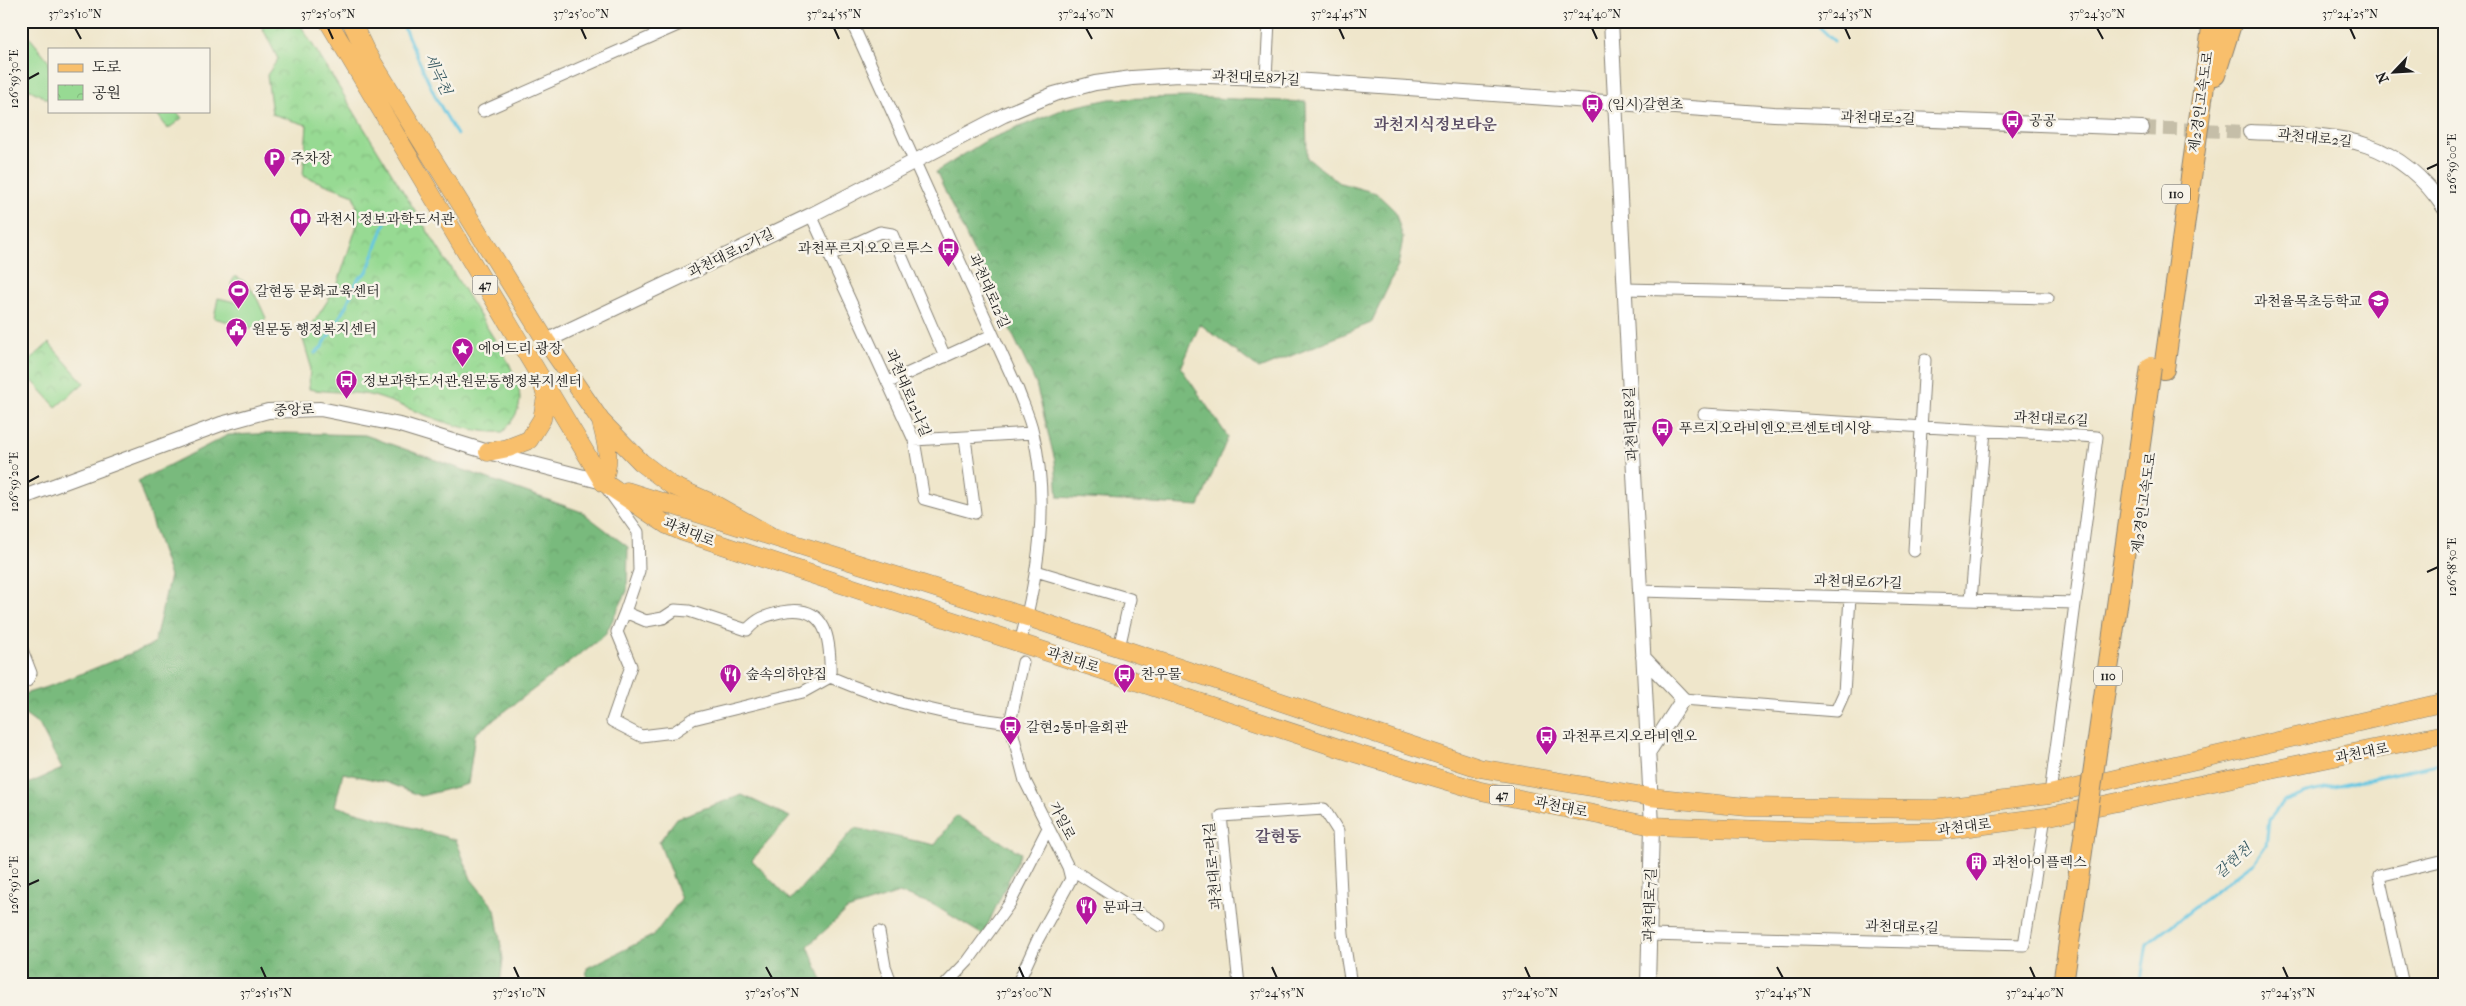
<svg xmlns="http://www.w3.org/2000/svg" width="2466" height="1006" viewBox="0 0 2466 1006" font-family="'IM FELL French Canon','Noto Serif KR',serif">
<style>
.green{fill:#97da93;stroke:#5a7b58}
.forest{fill:url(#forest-crowns);stroke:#4a6b4c}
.park{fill:url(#park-crowns);stroke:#5a7b58}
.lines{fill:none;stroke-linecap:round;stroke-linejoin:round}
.stream{stroke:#64c6e2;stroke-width:3}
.tertiary-tunnel{stroke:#c5bea8;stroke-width:14;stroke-dasharray:14 7;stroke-linecap:butt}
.minor-casing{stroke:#868174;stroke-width:13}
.tertiary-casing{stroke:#868174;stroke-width:16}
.primary-casing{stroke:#868174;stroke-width:19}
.trunk-casing{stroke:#868174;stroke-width:19}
.motorway-casing{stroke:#868174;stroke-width:22}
.minor{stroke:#fff;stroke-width:11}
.tertiary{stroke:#fff;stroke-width:14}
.primary{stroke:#f8bf6c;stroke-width:18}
.trunk{stroke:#f8bf6c;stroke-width:18}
.motorway{stroke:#f8bf6c;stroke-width:20}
.motorway-bridge-casing{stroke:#868174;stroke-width:22;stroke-linecap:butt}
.motorway-bridge{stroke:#f8bf6c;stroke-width:20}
.ticks{fill:none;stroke:#1c1c1c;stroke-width:2}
.labels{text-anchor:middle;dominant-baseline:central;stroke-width:5;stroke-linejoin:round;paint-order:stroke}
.shield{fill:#f7f3e8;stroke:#5e5c59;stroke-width:1}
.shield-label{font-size:12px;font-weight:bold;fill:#1c1c1c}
.street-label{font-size:14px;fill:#1c1c1c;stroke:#f7f3e8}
.poi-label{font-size:14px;fill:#1c1c1c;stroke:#f7f3e8;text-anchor:start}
.water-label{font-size:15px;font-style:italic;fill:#355861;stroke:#f7f3e8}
.quarter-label{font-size:16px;font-weight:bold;fill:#5b4e65;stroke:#f7f3e8}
.neatline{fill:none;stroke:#1c1c1c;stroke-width:2}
.ticks-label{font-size:12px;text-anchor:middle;fill:#1c1c1c}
</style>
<defs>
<pattern id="forest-crowns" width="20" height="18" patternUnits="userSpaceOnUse" patternTransform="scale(1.25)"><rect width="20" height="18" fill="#79ba7d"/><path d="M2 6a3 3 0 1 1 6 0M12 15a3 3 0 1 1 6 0" fill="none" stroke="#689f6b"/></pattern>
<pattern id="park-crowns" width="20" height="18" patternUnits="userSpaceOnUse" patternTransform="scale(1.25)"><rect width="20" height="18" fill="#97da93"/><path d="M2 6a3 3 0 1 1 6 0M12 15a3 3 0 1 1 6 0" fill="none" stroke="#82ba7e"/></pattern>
</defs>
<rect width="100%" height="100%" fill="#f7f3e8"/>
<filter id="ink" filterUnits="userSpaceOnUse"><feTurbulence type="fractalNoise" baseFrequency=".02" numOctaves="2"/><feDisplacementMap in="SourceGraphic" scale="10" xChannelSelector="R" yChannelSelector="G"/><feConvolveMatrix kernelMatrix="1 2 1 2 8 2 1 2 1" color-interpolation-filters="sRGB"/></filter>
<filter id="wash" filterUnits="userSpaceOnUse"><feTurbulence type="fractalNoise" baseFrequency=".0096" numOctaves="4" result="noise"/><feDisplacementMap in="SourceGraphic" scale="20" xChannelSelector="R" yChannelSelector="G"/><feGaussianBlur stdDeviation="1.12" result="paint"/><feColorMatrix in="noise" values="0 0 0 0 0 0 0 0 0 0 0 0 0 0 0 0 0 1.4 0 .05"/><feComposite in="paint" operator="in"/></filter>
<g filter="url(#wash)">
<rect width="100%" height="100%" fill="#efe6cb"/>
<path class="green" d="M21,27l28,34v39l-28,-15z
M235,276c18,8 23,25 31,42l-7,12 -45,-12 4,-20 21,5 -8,-19z"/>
<path class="forest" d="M1188,97l118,5 1,56 33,25 36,10 19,18 8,27 -5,28 -27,57 -112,46 -59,-45 -19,44 47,69 -29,69 -141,-9 -3,-36 -19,-77 -100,-212 51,-32 77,-31 46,-10z
M285,433l80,2 217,77 46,35 -1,44 -22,44 -130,99 -7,50 -47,12 -32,-13 -46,-10 -8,33 121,34 15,39 24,30 8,50 -3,26h-479v-198l41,-18 -22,-43 -19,-14v-17l35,-11 98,-40 16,-68 -32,-95 90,-46z
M742,795l48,22 -38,43 38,40 65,-72 80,17 21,-29 65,37 -38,82 -51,-31 -33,-11 -52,17 -39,36 16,39h-238l1,-17 67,-33 27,-36 -22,-57 18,-24z"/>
<path class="park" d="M259,21h39l211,342c13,31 18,42 -6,69 -44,2 -87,-23 -129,-36 -20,-5 -44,-3 -65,-7l1,-26 -7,-24 34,-53 22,-67 -5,-24 -51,-19 4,-51 -35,-11 -5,-39 11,-16z
M155,111h21l6,7 -14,11z
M49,343l35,40 -28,24 -35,-39z"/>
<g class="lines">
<path class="stream" d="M401,21l36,79 20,35
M1813,21l21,20
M315,353l7,-6 23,-39 13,-29 9,-7 18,-49
M2140,985l7,-41 107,-82 12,-17 3,-25 14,-18 24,-9 138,-31"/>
</g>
</g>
<g filter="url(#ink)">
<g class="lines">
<path class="tertiary-tunnel" d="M2142,128l108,4"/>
<defs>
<path id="minor" d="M851,21l167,369c5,14 12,28 15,43 17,70 5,142 -13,210
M1266,78l3,-57
M483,111l204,-90
M811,215l103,225 10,59 51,14 -10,-75
M830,255l50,-23 12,2 53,123
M1624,289l424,9
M889,382l103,-47
M1704,414l393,23 -47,357
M914,440l119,-7
M608,490l30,42 1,39 -14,41 21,9 17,-3 12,-8 14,1 58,19c11,-12 18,-14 34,-18 47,-10 50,29 49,65 61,26 115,38 180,46
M1914,551l11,-191
M1036,571l94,28 -11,49
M1640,591l435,12
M1971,600l14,-170
M625,612l-8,20 14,34 -19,55 29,15 33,-4 19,-13 110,-27 27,-15
M21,647l10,26 -4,8 -6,2
M1683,699l153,12 8,-18 6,-96
M1068,867l92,59
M879,932l6,34 7,19
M1649,935l375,10 21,-128
M945,985l23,-24 42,-58 38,-75
M1017,985l21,-46 33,-60 -3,-12 -43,-86 -15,-58 13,-61
M1239,985l-18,-169 103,-7 14,22 5,103 8,51
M2403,985l-24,-109 66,-16"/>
<path id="tertiary" d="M1611,21l41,805 -4,159
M2250,132c83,4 144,0 195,77
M546,341l265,-126 193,-100 50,-21 41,-11 37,-5 46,-3 88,3 508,36 368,14
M21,498l200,-74 47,-13 52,-2 80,16 88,27 115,30
M1643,657l40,42 -35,54"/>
<path id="primary" d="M603,482l64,43 16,7 671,221 127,38 171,35 202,7 86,-2 105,-14 400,-83
M627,491l400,126 452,151 171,29 97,10 187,2 116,-15 395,-92"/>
<path id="trunk" d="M328,21l275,461
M351,21l14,29 181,291 55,80 40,41 30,23 43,19 55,31
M601,422c6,23 10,37 2,60
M488,452l20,-4 21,-8 13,-21 4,-22 -3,-11"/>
<path id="motorway" d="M2215,75l17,-54
M2164,369l49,-348"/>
</defs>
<use href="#minor" class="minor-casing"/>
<use href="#tertiary" class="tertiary-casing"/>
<use href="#primary" class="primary-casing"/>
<use href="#trunk" class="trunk-casing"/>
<use href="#motorway" class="motorway-casing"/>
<use href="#minor" class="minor"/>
<use href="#tertiary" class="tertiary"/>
<use href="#primary" class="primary"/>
<use href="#trunk" class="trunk"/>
<use href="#motorway" class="motorway"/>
<defs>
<path id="motorway-bridge" d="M2063,985l88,-618"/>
</defs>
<use href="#motorway-bridge" class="motorway-bridge-casing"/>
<use href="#motorway-bridge" class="motorway-bridge"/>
</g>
</g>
<path class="ticks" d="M75,28l6,11M328,28l5,11M581,28l5,11M834,28l5,11M1086,28l6,11M1339,28l5,11M1592,28l5,11M1845,28l5,11M2097,28l6,11M2350,28l5,11M28,79l11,-6M2427,169l11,-5M28,482l11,-6M2427,572l11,-5M28,885l11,-5M261,967l5,11M514,967l5,11M766,967l6,11M1019,967l5,11M1272,967l5,11M1525,967l5,11M1777,967l6,11M2030,967l5,11M2283,967l5,11"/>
<defs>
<symbol id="bus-pin" viewBox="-11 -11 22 30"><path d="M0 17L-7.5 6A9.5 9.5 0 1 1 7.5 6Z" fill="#b5179e" stroke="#f7f3e8"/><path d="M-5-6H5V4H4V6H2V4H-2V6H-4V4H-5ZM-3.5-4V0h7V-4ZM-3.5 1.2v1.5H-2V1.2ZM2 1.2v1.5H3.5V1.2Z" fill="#fff"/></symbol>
<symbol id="parking-pin" viewBox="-11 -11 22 30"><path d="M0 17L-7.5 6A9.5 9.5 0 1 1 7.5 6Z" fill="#b5179e" stroke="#f7f3e8"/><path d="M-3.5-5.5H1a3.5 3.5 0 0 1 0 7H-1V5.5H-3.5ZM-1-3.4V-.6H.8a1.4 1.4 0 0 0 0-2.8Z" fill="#fff"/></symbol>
<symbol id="library-pin" viewBox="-11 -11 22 30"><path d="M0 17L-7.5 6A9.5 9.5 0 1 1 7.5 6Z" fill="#b5179e" stroke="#f7f3e8"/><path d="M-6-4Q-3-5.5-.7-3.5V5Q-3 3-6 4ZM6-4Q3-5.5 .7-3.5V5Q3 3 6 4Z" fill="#fff"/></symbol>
<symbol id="stadium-pin" viewBox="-11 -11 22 30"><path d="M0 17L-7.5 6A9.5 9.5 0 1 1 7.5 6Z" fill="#b5179e" stroke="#f7f3e8"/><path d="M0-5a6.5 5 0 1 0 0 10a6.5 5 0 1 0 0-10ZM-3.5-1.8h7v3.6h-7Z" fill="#fff"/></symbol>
<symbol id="school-pin" viewBox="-11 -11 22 30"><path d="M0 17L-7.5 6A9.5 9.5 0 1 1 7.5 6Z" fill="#b5179e" stroke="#f7f3e8"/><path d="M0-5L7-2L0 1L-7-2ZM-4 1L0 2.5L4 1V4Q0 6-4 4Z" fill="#fff"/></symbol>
<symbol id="civic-pin" viewBox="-11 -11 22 30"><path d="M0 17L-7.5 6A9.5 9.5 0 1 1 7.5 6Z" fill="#b5179e" stroke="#f7f3e8"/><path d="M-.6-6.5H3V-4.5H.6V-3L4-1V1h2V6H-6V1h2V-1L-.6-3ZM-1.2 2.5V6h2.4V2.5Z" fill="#fff"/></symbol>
<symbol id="sight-pin" viewBox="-11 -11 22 30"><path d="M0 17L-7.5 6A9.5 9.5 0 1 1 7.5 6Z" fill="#b5179e" stroke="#f7f3e8"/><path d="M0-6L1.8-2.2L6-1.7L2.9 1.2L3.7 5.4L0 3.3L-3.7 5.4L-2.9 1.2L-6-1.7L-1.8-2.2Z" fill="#fff"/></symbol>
<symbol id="restaurant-pin" viewBox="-11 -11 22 30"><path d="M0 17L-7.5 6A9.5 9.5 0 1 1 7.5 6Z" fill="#b5179e" stroke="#f7f3e8"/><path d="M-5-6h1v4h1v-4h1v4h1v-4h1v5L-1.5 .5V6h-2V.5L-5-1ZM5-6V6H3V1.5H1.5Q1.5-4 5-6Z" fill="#fff"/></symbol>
<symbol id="building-pin" viewBox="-11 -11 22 30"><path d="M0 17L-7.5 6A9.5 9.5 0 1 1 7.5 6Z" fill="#b5179e" stroke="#f7f3e8"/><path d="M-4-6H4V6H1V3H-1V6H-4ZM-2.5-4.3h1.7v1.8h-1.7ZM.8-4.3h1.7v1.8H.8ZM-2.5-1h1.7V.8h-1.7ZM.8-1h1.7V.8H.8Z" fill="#fff"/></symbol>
</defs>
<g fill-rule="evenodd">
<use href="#bus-pin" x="1580" y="92" width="25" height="34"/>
<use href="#bus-pin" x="2000" y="108" width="25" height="34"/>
<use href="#parking-pin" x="262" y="146" width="25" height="34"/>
<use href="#library-pin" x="288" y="206" width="25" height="34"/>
<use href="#bus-pin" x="936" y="236" width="25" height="34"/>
<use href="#stadium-pin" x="226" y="278" width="25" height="34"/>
<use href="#school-pin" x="2366" y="288" width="25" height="34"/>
<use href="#civic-pin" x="224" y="316" width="25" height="34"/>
<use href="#sight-pin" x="450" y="336" width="25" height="34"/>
<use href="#bus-pin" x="334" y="368" width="25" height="34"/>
<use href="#bus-pin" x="1650" y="416" width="25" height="34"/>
<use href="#restaurant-pin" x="718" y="662" width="25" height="34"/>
<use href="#bus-pin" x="1112" y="662" width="25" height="34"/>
<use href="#bus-pin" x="998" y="714" width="25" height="34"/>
<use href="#bus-pin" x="1534" y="724" width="25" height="34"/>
<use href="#building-pin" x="1964" y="850" width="25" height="34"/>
<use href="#restaurant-pin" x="1074" y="894" width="25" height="34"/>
</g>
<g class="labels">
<g class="shield">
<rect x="2162" y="184.5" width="28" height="19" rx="4"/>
<rect x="472.5" y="275.5" width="25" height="19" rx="4"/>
<rect x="2094" y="666.5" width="28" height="19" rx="4"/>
<rect x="1489.5" y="785.5" width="25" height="19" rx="4"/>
</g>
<g class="shield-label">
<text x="2176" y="194">110</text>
<text x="485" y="285">47</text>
<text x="2108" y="676">110</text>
<text x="1502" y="795">47</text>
</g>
<g class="street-label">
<text transform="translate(1256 78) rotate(3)">과천대로8가길</text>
<text transform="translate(2201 102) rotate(-82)">제2경인고속도로</text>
<text transform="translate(1878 118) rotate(2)">과천대로2길</text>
<text transform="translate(2315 138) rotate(6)">과천대로2길</text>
<text transform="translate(731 253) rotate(-26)">과천대로12가길</text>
<text transform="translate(989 291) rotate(66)">과천대로12길</text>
<text transform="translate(908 393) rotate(67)">과천대로12나길</text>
<text transform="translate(294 410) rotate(-2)">중앙로</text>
<text transform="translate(2051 419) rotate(3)">과천대로6길</text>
<text transform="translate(1631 424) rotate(-93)">과천대로8길</text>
<text transform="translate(2144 503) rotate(-82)">제2경인고속도로</text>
<text transform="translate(689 532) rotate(22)">과천대로</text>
<text transform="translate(1858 582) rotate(2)">과천대로6가길</text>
<text transform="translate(1073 660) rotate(18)">과천대로</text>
<text transform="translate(2362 753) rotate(-11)">과천대로</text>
<text transform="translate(1561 807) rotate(12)">과천대로</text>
<text transform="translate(1062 821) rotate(63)">가일로</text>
<text transform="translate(1964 827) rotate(-7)">과천대로</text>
<text transform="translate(1213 866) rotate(-95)">과천대로7라길</text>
<text transform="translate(1650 905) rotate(-88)">과천대로7길</text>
<text transform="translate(1902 927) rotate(2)">과천대로5길</text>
</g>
<g class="poi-label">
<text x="1608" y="104">(임시)갈현초</text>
<text x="2029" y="120">공공</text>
<text x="291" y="158">주차장</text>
<text x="316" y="219">과천시 정보과학도서관</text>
<text x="933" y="248" text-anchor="end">과천푸르지오오르투스</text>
<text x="255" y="291">갈현동 문화교육센터</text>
<text x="2362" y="301" text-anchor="end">과천율목초등학교</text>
<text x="252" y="329">원문동 행정복지센터</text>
<text x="478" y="348">에어드리 광장</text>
<text x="363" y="381">정보과학도서관.원문동행정복지센터</text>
<text x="1679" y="428">푸르지오라비엔오.르센토데시앙</text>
<text x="746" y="674">숲속의하얀집</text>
<text x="1141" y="674">찬우물</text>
<text x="1026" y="727">갈현2통마을회관</text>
<text x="1562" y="736">과천푸르지오라비엔오</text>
<text x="1992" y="862">과천아이플렉스</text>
<text x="1103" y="907">문파크</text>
</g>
<g class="water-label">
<text transform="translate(438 74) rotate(65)">세곡천</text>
<text transform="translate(2233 861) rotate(-42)">갈현천</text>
</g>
<g class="quarter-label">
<text x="1435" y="124">과천지식정보타운</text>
<text x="1278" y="836">갈현동</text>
</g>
</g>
<rect width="2466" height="1006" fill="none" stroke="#f7f3e8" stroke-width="55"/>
<rect x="48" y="48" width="162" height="65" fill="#f7f3e8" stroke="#9f9d96"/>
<rect x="58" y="64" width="25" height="8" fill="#f8bf6c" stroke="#9f9d96"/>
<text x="92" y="72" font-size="15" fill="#1c1c1c">도로</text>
<rect x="58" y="85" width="25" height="15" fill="url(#park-crowns)" stroke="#9f9d96"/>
<text x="92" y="98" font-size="15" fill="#1c1c1c">공원</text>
<g transform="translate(2394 72) rotate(245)" stroke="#f7f3e8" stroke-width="4" paint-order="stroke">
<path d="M0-4L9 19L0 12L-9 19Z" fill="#1c1c1c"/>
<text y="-8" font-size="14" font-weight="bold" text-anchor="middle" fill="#1c1c1c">N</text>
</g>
<rect x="28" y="28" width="2410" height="950" class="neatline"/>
<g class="ticks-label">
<text x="75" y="18">37°25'10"N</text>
<text x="328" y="18">37°25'05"N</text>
<text x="581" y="18">37°25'00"N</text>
<text x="834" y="18">37°24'55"N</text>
<text x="1086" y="18">37°24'50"N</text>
<text x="1339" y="18">37°24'45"N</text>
<text x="1592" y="18">37°24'40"N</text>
<text x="1845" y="18">37°24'35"N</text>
<text x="2097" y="18">37°24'30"N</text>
<text x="2350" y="18">37°24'25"N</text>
<text transform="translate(14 79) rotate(-90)" y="4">126°59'30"E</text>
<text transform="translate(2452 164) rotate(-90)" y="4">126°59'00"E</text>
<text transform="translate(14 482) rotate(-90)" y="4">126°59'20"E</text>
<text transform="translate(2452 567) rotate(-90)" y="4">126°58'50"E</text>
<text transform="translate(14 885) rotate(-90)" y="4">126°59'10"E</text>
<text x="266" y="997">37°25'15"N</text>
<text x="519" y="997">37°25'10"N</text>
<text x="772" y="997">37°25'05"N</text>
<text x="1024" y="997">37°25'00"N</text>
<text x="1277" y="997">37°24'55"N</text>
<text x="1530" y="997">37°24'50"N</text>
<text x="1783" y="997">37°24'45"N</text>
<text x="2035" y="997">37°24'40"N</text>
<text x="2288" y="997">37°24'35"N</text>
</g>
</svg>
